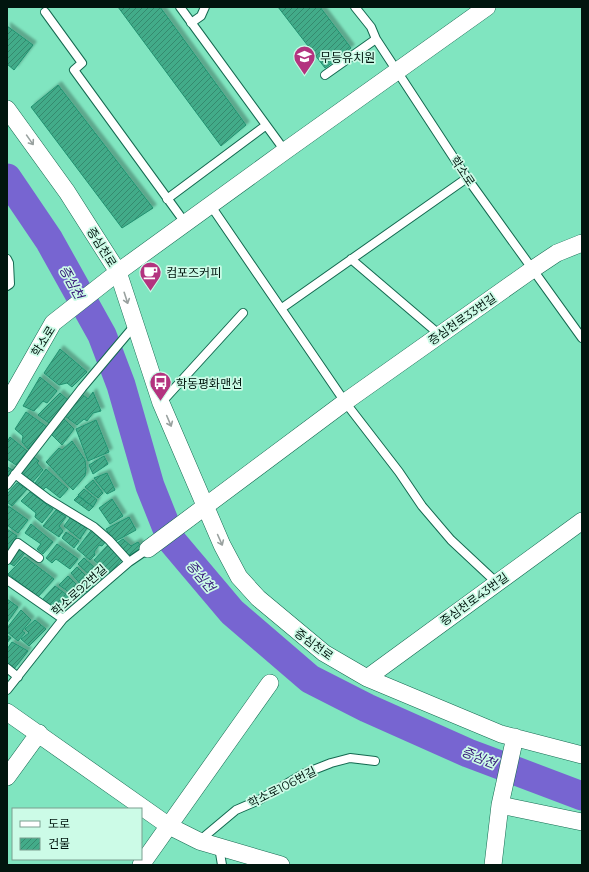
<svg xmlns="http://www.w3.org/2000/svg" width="589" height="872" viewBox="0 0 589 872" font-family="Montserrat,'Noto Sans KR',sans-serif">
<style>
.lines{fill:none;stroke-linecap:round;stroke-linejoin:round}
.river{stroke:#7765d1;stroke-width:29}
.building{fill:url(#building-hatch);stroke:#209170;filter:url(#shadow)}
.lane-casing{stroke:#146950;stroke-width:10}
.street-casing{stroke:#146950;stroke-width:18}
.lane{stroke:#fff;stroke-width:8}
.street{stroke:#fff;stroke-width:17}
.oneway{stroke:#99a19f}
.labels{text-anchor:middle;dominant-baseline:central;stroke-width:3.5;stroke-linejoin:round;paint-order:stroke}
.poi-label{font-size:12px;fill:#01150e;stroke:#ccfbe7;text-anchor:start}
.street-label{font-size:12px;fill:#01150e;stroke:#ccfbe7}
.water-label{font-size:13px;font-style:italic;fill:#331477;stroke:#ccfbe7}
</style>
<defs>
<pattern id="building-hatch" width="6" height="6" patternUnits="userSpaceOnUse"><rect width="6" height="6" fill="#43ab89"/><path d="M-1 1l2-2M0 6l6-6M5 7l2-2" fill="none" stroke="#368a6e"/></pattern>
<filter id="shadow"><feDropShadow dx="3.5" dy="-3.5" stdDeviation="1" flood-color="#0004"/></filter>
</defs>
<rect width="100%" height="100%" fill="#80e5c0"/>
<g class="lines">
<path class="river" d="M7,178l42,62 53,95 19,50 29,101 22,55 60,71 78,67 57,29 101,45 114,43"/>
</g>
<path class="building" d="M118,7h42l86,118 -25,21z
M278,7h42l31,41 -26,20z
M7,26l26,19 -19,25 -7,-6z
M58,85l95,123 -31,20 -91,-121z
M60,349l27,23 -15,15 -5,-4 -8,2 -15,-12z
M40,377l17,14 -10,12 -4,-2 -9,10 -11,-5z
M93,392l8,19 -8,2 -6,8 -3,-2 -7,6 -12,-9 17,-22 6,5z
M60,393l9,8 -20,22 -11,-8z
M26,412l21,15 -19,22 -6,-7 1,-6 -8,-7z
M63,418l11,11 -12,16 -11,-11z
M96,420l13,32 -21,9 -12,-32z
M10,437l17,14 -11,14 -9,-6v-17z
M72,441l13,19 1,9 -1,7 -12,14 -27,-28 13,-14 3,2z
M104,456l4,8 -15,10 -4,-9z
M34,457l5,4 -2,2 6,7 -12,14 -9,-12z
M7,467l6,3 -6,8z
M46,469l22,20 -8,9 -14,-11 -3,3 -8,-7z
M107,473l8,17 -8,4 -13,-16z
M93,480l10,13 -5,5 -13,-11z
M17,483l10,6 -15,17 -5,-4v-8z
M84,489l13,11 -4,7 -15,-12z
M30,492l23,17 -11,14 -7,-6 1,-4 -15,-12z
M78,496l15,11 -4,4 -15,-11z
M112,499l11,17 -13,8 -11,-16z
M7,505l21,15 -10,13 -11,-8z
M56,510l10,7 -7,9 4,5 -4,6 -16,-11z
M129,517l7,13 -22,12 -8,-13z
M70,518l17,10 -7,11 -16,-13z
M31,524l22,18 -10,12 -6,-5 4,-5 -16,-11z
M93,528l14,12 -5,6 -3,-1 -5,7 1,3 -5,5 -13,-11z
M7,529l10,7 -10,17z
M66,532l13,9 -5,7 -12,-10z
M123,539l8,7 7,-4 4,6 -14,8 -11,-13z
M57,544l21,15 -8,10 -14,-10 -4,4 -6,-5z
M109,544l14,14 -13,15 -16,-13z
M19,549l6,4 -11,13 -5,-3z
M25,557l29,22 -16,18 -30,-23z
M84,558l20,18 -6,7 -20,-19z
M77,567l18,18 -8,7 -16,-19z
M68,576l17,17 -8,5 -18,-13z
M55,586l16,12 -3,6 3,2 -3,4 -10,2 -16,-12z
M7,599l11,8 -11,16z
M21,610l10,10 -9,11 3,2 -7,8 -11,-9v-4z
M35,620l11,9 -17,17 -8,-7 8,-6 -4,-4z
M7,635l4,3 -4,5z
M12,642l16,9 -14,18 -7,-6v-14z"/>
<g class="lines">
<defs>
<path id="lane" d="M180,7l105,144
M355,7l16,20 5,12
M45,12l37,51 -8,7 112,154
M191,23l10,-7 4,-9
M325,75l51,-36 91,139 115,160
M167,199l98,-73
M211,206l134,196 54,70 23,34 29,34 46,43
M7,259l2,4 1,21 -3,2
M351,259l89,76
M282,308l185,-130
M161,403l82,-90
M15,474l33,25 46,28 15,13 20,22
M7,485l75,-97 53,-63
M7,560l11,-17 21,15
M7,580l56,39
M7,668l11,9
M7,690l56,-71 66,-57 19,-13
M199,841l37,-31 23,-10 44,-26 28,-11 19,-5 25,3
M219,847l3,18"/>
<path id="street" d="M7,109l60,83 51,80 43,131 61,142 17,32 19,21 66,55 43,25 134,56 81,21
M7,404l46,-81 65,-51 167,-121 202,-144
M148,549l197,-147 188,-133 24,-16 25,-10
M367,678l215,-157
M7,712l162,114 30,15 82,24
M7,777l32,-44
M500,805l82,17
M141,865l129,-182
M493,865l7,-60 15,-68"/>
</defs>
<use href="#lane" class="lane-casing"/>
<use href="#street" class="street-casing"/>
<use href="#lane" class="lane"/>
<use href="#street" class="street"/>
</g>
<defs><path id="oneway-shaft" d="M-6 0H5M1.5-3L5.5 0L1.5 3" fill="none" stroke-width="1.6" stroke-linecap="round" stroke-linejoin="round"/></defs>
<g class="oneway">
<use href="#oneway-shaft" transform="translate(30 140) rotate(55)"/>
<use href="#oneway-shaft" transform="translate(126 298) rotate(72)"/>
<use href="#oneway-shaft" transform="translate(169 421) rotate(67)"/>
<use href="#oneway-shaft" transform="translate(220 540) rotate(66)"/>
</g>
<defs>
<symbol id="school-pin" viewBox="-11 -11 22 30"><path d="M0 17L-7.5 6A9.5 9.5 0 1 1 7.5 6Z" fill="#b3337f" stroke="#ccfbe7"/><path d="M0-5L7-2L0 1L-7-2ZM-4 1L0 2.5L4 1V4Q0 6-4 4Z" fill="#fff"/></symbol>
<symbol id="cafe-pin" viewBox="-11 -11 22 30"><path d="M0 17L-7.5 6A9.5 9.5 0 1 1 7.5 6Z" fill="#b3337f" stroke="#ccfbe7"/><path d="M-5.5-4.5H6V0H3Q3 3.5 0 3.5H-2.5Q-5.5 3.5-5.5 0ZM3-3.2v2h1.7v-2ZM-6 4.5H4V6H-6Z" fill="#fff"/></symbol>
<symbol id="bus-pin" viewBox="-11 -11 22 30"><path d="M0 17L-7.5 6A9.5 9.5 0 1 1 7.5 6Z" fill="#b3337f" stroke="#ccfbe7"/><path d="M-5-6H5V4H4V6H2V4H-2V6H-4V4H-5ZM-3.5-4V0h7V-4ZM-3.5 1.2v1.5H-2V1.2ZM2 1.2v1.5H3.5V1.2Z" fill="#fff"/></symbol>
</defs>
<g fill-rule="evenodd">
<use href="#school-pin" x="292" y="44" width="25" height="34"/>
<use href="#cafe-pin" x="138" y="260" width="25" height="34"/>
<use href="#bus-pin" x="148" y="370" width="25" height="34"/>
</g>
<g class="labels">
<g class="poi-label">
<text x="320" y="57">무등유치원</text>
<text x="166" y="272">컴포즈커피</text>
<text x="176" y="383">학동평화맨션</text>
</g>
<g class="street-label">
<text transform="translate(463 171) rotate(56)">학소로</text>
<text transform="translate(102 247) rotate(58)">증심천로</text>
<text transform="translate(462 319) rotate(-35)">증심천로33번길</text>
<text transform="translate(43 341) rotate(-58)">학소로</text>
<text transform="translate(79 590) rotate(-42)">학소로92번길</text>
<text transform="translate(474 599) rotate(-36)">증심천로43번길</text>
<text transform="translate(314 644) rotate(36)">증심천로</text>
<text transform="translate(282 787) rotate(-27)">학소로106번길</text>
</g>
<g class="water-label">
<text transform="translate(72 282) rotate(61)">증심천</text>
<text transform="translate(201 576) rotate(50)">증심천</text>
<text transform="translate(479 757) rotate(22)">증심천</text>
</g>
</g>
<rect width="589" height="872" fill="none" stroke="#01150e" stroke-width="16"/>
<rect x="12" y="808" width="130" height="52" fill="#ccfbe7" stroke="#7b9f90"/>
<rect x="20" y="821" width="20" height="6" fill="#ffffff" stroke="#7b9f90"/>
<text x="48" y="828" font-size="12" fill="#01150e">도로</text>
<rect x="20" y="838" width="20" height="12" fill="url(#building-hatch)" stroke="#7b9f90"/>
<text x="48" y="848" font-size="12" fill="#01150e">건물</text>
</svg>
